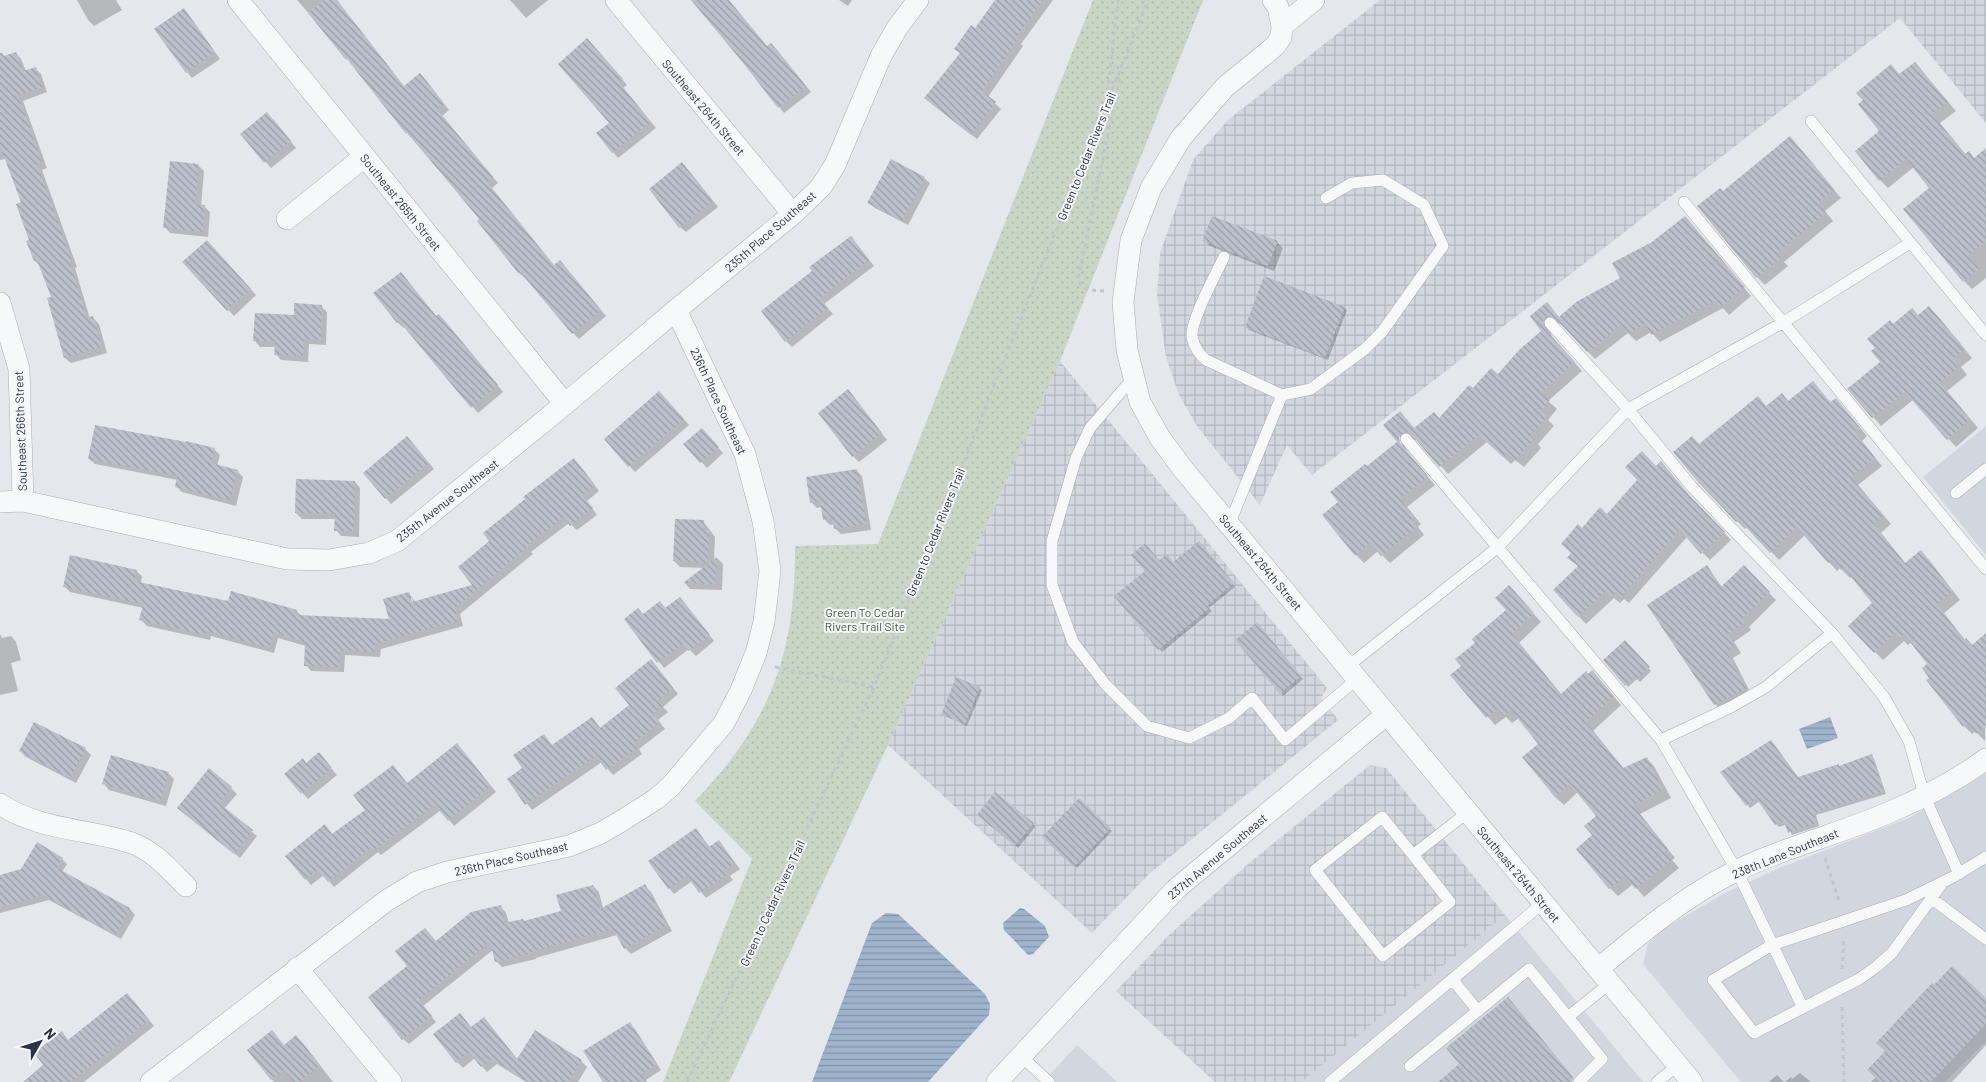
<svg xmlns="http://www.w3.org/2000/svg" width="1986" height="1082" viewBox="0 0 1986 1082" font-family="Barlow,sans-serif">
<style>
.built{fill:#d2d6de}
.industrial{fill:url(#industrial-grid)}
.park{fill:url(#park-dots)}
.water{fill:url(#water-rules)}
.shadow{fill:#0003;fill-rule:evenodd}
.building{fill:url(#building-back-hatch)}
.lines{fill:none;stroke-linecap:round;stroke-linejoin:round}
.service-casing{stroke:#a9aeb7;stroke-width:12}
.minor-casing{stroke:#a9aeb7;stroke-width:22}
.path{stroke:#c2c5cb;stroke-width:3;stroke-dasharray:4 4;stroke-linecap:butt}
.service{stroke:#f7f8fa;stroke-width:11}
.minor{stroke:#f7f8fa;stroke-width:21}
.labels{text-anchor:middle;dominant-baseline:central;stroke-width:4;stroke-linejoin:round;paint-order:stroke}
.street-label{font-size:12px;fill:#2b3445;stroke:#f4f6f9}
.park-label{font-size:12px;fill:#3f6138;stroke:#f4f6f9}
</style>
<defs>
<pattern id="industrial-grid" width="8" height="8" patternUnits="userSpaceOnUse" patternTransform="scale(1.25)"><rect width="8" height="8" fill="#d2d6de"/><path d="M0 4h8M4 0v8" fill="none" stroke="#b4b8c0"/></pattern>
<pattern id="park-dots" width="8" height="8" patternUnits="userSpaceOnUse" patternTransform="scale(1.25)"><rect width="8" height="8" fill="#c9d6c5"/><path d="M2 2h.1M6 6h.1" fill="none" stroke="#adb8ab" stroke-width="1.8" stroke-linecap="round"/></pattern>
<pattern id="water-rules" width="6" height="5" patternUnits="userSpaceOnUse" patternTransform="scale(1.25)"><rect width="6" height="5" fill="#9fb4cc"/><path d="M0 2.5h6" fill="none" stroke="#8293a7"/></pattern>
<pattern id="building-back-hatch" width="6" height="6" patternUnits="userSpaceOnUse" patternTransform="scale(1.25)"><rect width="6" height="6" fill="#bbc0ca"/><path d="M-1 5l2 2M0 0l6 6M5-1l2 2" fill="none" stroke="#989da6"/></pattern>
</defs>
<rect width="100%" height="100%" fill="#e4e7ec"/>
<path class="built" d="M1986,426v129l-63,-78z
M1986,773v268l-41,41h-204l-98,-118 5,-20 12,-13 65,-38 52,-24 134,-52z
M1505,915l138,167h-341l74,-62z
M1077,1045l40,37h-74z"/>
<path class="industrial" d="M1380,0h606v123l-86,-105 -588,457 -25,-30 -27,60 -63,-79 -18,-31 -13,-38 -9,-62 3,-42 33,-93 35,-40z
M1060,361l267,327 -6,10 17,22 -189,154 -57,59 -204,-188z
M1370,765l16,3 119,147 -203,167h-87l-99,-91 53,-56 79,-71z"/>
<path class="park" d="M1093,0h110l-143,361 -172,384 -159,337h-66l89,-223 -57,-58c75,-78 101,-147 100,-255l83,-2z"/>
<path class="water" d="M1830,717l8,21 -31,11 -8,-20z
M1020,908l4,1 21,17 4,11 -16,17 -5,1 -24,-25 -1,-7z
M886,913l12,1 87,80 5,10 -1,11 -61,67h-116l60,-159z"/>
<path class="shadow" d="M77,0h39l6,10 -28,16 -6,-6z
M297,0h39l68,87 16,-13 6,6 23,30 -7,6 56,67 -6,5 62,78 11,1 41,49 -27,23 -6,-6 -47,-56 -1,1 -6,-5 -40,-52 2,-2 -74,-86 -54,-69z
M510,0h38l-22,18z
M693,0h35l39,47 4,-3 6,6 34,42 -27,21z
M839,0h13l-4,6z
M997,0h56l-32,44 2,2 -35,51 13,12 -24,30 -45,-35 29,-50 -5,-5 19,-20z
M184,9l36,50 -28,19 -5,-6z
M593,46l34,39 -4,3 33,40 -38,30 -20,-24 13,-11z
M16,53l5,6 5,12 9,-3 6,6 6,18 -24,9 24,67 -5,2 35,97 -2,1 15,51 3,-1 6,6 8,29 -36,10 -6,-5 -13,-61 -12,-31 -5,-5 -7,-19 3,-1 -8,-38 -17,-44 -6,1v-102z
M1915,63l41,48 -16,12 26,32 9,4 11,-8v127l-14,11 -8,-8 -33,-93 -17,-21 -26,21 -8,-8 1,-49 19,-56z
M273,119l23,29 -25,20 -29,-34z
M1790,138l51,60 -16,13 8,10 -49,41 4,4 -23,19 -8,-8 -34,-84z
M198,165l6,6 -3,35h3l6,6 -2,25 -38,-4 -5,-6z
M688,170l30,37 -32,25 -6,-5z
M924,178l6,5 -22,42 -33,-17 -6,-6z
M1685,217l66,79 -22,19 -6,-7 -63,34 -9,-10 -15,9 -8,-8 -33,26 -32,-34 -6,-2 -7,7 2,7 30,34 -34,30 9,8 -9,11 6,6 -16,18 3,4 -17,19 -9,-7 -4,4 -24,-22 -39,32 -30,-34h-9l-3,5 1,8 28,32 -28,22 14,17 -3,3 6,8 -34,28 -12,-12 -14,12 -8,-8 -16,-53 27,-34 35,-21 -3,-16 1,-19 15,17 25,-9 33,-30 25,-14 45,-45 -11,-14 15,-13 13,14 62,-39 30,-36z
M1204,240l73,2 6,6 -9,23 -64,-25z
M856,243l18,23 -50,38 9,10 -41,33 -6,-6 27,-70z
M212,247l44,48 -22,21 -50,-53z
M401,273l36,44 8,4 58,71 -25,21 -73,-86 -1,1 -6,-5 -23,-29z
M321,306l6,6 -1,33 -17,-1 -1,18 -27,-2 -5,-6v-7h-16l-5,-6 40,-25z
M1344,308l3,2 -19,50 -79,-30 -2,-3z
M1937,315l35,43 -11,9 6,8 -20,16 31,37 -22,19 -43,-47 -32,26 -32,-37 32,-26 12,-38 25,-9z
M1813,383l18,20 13,5 23,28 -5,5 20,25 -24,19 33,39 -10,9 25,31 15,-12 8,8 31,40 -16,13 21,27 7,6 14,-6 -1,101 -10,-10 -3,3 -8,-8 -33,-48 -3,-14 -16,-22 -4,3 -4,-4 -21,19 -33,-34 24,-23 -22,-27 -2,2 -10,-10 -3,3 -32,-36 -26,25 -32,-33 -2,2 -8,-8 -38,-76 68,-38 15,-12 7,7z
M853,397l34,43 -28,22 -6,-6z
M665,398l24,27 -54,47 -30,-33z
M707,436l16,17 -16,15 -22,-24z
M413,444l21,25 -43,35 -5,-6z
M214,449l6,6 -3,11 20,5 6,6 -7,29 -54,-14 -6,-6 2,-6 -83,-16 -6,-5z
M574,459l25,32 -12,10 10,14 -20,15 -8,-7 -38,29 2,2 -73,60 3,12 -82,23 -1,8 -35,-2 -1,17 -33,-1 -5,-6v-19l-28,-8 -4,15 -63,-17 -1,4 -63,-14 -6,-6 2,-12 -73,-16 -6,-6 72,-15 6,5 -1,7 88,20 67,8 6,5 89,4 18,-27 7,10 58,-17 17,-44zM410,598h2l3,10z
M1656,467l13,4 25,30 37,39 -21,20 -23,-23 -58,66 -5,-4 -4,4 -6,-5 -28,26 -32,-34 25,-23 -10,-10 13,-27 25,-15z
M856,470l6,6 9,54 -30,4 -6,-6v-4l-5,1 -6,-6 -2,-12 -5,1 -6,-6z
M355,482l5,6 -1,49 -18,-1 -5,-6v-11h-34l-6,-6z
M703,521l12,16 -1,24 3,-3 6,6 -1,26 -32,-1 -5,-6 20,-15 -25,-1 -6,-6z
M1201,545l34,42 -26,21 3,3 -50,41 -46,-56 43,-35 15,2z
M1707,567l15,20 22,-20 32,33 -27,27 2,3 -17,12 7,11 -8,5 19,38 -29,16 -8,-8 -66,-99z
M1517,595l24,27 -22,21 43,52 38,-15 21,25 -28,26 31,38 22,-11 8,8 17,32 -31,16 35,44 -3,2 7,8 -35,29 -11,-13 -15,12 -8,-8 -16,-52 3,-20 -19,-24 -14,13 -9,-8 -16,-53 -20,-26 -7,5 -6,-6 -11,8 -43,-50 11,-9 14,-23 31,-33z
M680,598l34,43 -18,15 -7,-7 -25,19 -39,-48 19,-5 16,-13 6,7z
M1259,626l44,53 -20,17 -2,-3z
M0,634l2,4 9,-2 5,6 5,18 -10,3 7,28 -18,4z
M1625,642l26,29 -11,11 -3,-3 -9,8 -23,-27z
M656,666l22,28 -15,13 5,5 -10,8 7,9 -26,20 3,5 -29,21 -11,-13 -70,48 -23,-30 15,-11 19,-34 10,11 39,-28 9,11 30,-24z
M979,688l3,2 -15,36 -25,-12z
M85,749l6,6 -15,28 -50,-26 -6,-6z
M462,750l34,42 -42,34 -13,-16 -60,45 -3,-3 -44,35 -10,-12 -13,10 -5,-6 19,-53 8,9 33,-25 27,-44 15,18z
M1871,756l3,3 12,35 -70,21 3,11 -27,9 -5,-11 -8,3 -3,-3 -16,-23 -10,7 -28,-36 77,6 41,-11z
M324,760l13,15 -29,24 -22,-24z
M168,773l6,6 -8,27 -57,-16 -5,-6z
M231,788l6,6 -13,15 33,27 -17,22 -55,-44z
M1079,800l33,31 -35,37 -33,-31z
M981,817l52,7 2,3 -17,21z
M695,830l15,17 8,-6 22,28 -10,7 3,4 -27,18 -14,-17 -18,13 -5,-6z
M62,859l5,5 -5,8 68,37 5,6 -14,24 -72,-39 -49,13v-37z
M593,886l6,6 4,16 42,-22 6,6 21,39 -41,23 -6,-6 -8,-13 -81,23v1l-34,8 -6,-6 -3,-11 -70,56 13,16 -27,22 -6,-5 33,-97 65,-35 5,6 3,10 16,-1 37,-11z
M133,1000l21,26 -70,56h-61l21,-18 18,-31 7,8z
M1986,1000v45l-34,37h-81l5,-5z
M484,1019l34,41 17,-28 46,29 6,6 -9,15h-52l-29,-18 -10,8 -12,-14 -12,10 -6,-6 15,-33z
M629,1024l6,5 26,41 -15,10 1,2h-42z
M296,1037l6,5 31,40h-59l-25,-32 35,-4z
M1800,1073l11,9h-26l6,-5 1,2z
M1777,1075l7,7h-15z"/>
<path class="building" d="M324,0h13l67,86 16,-13 24,31 -7,5 56,68 -6,5 67,83 6,-5 41,50 -29,24 -52,-62 -2,1 -41,-52 2,-2 -72,-87 -1,2 -59,-75 -1,1 -38,-47z
M691,0h38l38,46 4,-3 35,43 -28,22 -34,-44z
M995,0h48l-27,38 2,1 -36,52 14,11 -25,33 -47,-37 36,-45 -6,-4 17,-24 4,3z
M184,8l31,44 -29,21 -32,-44z
M587,38l36,41 -4,3 32,40 -39,31 -16,-20 13,-10 -51,-59z
M16,52l7,19 13,-4 6,20 -24,8 24,67 -5,2 35,97 -2,1 17,56 6,-2 9,31 -38,11 -17,-60 4,-1 -14,-37 -3,1 -8,-20 3,-1 -13,-36 5,-2 -21,-56v-93h2l2,3z
M1915,62l33,40 -16,12 33,40 4,-3 5,7 12,-10v93l-18,15 11,13 -16,13 -60,-73 26,-21 -23,-29 -27,22 -24,-30 24,-20 -21,-27 5,-4 -7,-7 35,-29 8,10z
M267,112l24,29 -27,22 -24,-29z
M1790,136l44,53 -16,14 8,10 -49,40 4,5 -25,20 -59,-72 23,-18 3,3z
M891,159l34,18 -23,44 -35,-18z
M170,161l29,3 -4,40 10,1 -2,27 -40,-4z
M682,162l31,39 -34,27 -30,-39z
M1212,216l66,25 -10,25 -66,-25z
M1685,216l60,71 -25,21 -5,-7 -64,34 -6,-11 -18,10 -6,-10 -29,26 -2,-1 -3,3 -32,-34 -6,-2 -4,1 -2,4 1,7 31,34 -34,31 9,7 -9,11 6,6 -17,19 4,3 -19,22 -8,-8 -4,4 -24,-22 -40,32 -28,-33 -3,-2 -6,1 -3,4 1,6 28,33 -28,23 14,17 -3,3 6,8 -36,29 -11,-13 -15,13 -33,-41 16,-13 -8,-10 35,-28 2,2 30,-24 -14,-17 17,-14 14,17 20,-16 5,6 30,-33 4,3 18,-20 7,6 21,-24 22,-19 -11,-15 17,-14 12,15 17,-15 44,-24 -8,-15 40,-21z
M851,236l18,24 -49,38 8,10 -43,34 -24,-31 51,-40 -3,-4z
M207,240l44,49 -24,22 -45,-49z
M401,272l35,44 3,-2 59,71 -27,23 -72,-87 -2,2 -24,-30z
M1264,276l81,31 -20,51 -80,-31z
M294,303l28,2 -1,35 -17,-1 -1,17 -29,-1 1,-13 -22,-1 2,-28 39,2z
M1929,306l36,43 -12,9 6,8 -19,17 30,36 -23,21 -42,-48 -33,26 -25,-29 33,-27 -9,-11 4,-3 -8,-9 23,-19 3,4 19,-16 6,7z
M1813,381l17,21 6,-4 24,30 -5,4 20,26 -24,19 33,39 -10,8 31,39 16,-13 32,41 -16,13 27,36 2,-2 6,7 14,-12v92l-10,9 -9,-11 -4,4 -37,-47 3,-2 -7,-10 5,-4 -23,-30 -5,4 -4,-5 -21,20 -26,-27 24,-23 -28,-35 -3,2 -9,-10 -4,3 -31,-36 -27,26 -31,-33 -3,2 -38,-40 -25,-30 19,-16 7,8 59,-48 8,10 16,-13 6,8z
M848,389l34,44 -30,24 -34,-44z
M659,391l25,28 -56,48 -24,-28z
M95,425l91,17v-1l29,7 -4,15 27,7 -8,31 -55,-14 2,-11 -89,-17z
M702,428l17,19 -19,16 -17,-19z
M407,436l22,27 -44,36 -22,-26z
M1642,451l14,15 5,-5 25,31 39,40 -24,22 -21,-24 -59,67 -5,-5 -4,5 -6,-6 -28,26 -25,-27 25,-24 -11,-8 4,-5 -10,-9 17,-20 4,4 18,-21 7,7 30,-34 -12,-13z
M574,458l21,27 -13,10 11,13 -23,18 -6,-9 -37,28 1,2 -73,61 3,13 -83,23v8l-35,-2 -1,17 -35,-1 1,-24 -32,-9 -4,15 -63,-17 -1,4 -66,-15 4,-16 -80,-17 7,-32 67,15 -3,11 94,20 3,-10 66,19 -1,5 93,4 -6,-20 26,-7 3,10 60,-17 -14,-18 31,-26 -6,-8 42,-34 -2,-2z
M857,469l9,55 -32,5 -2,-11 -9,2 -3,-19 -10,2 -4,-26z
M296,479l59,2 -1,50h-20l1,-17 -40,-1z
M675,519l29,1 -1,10h7l-2,33 -35,-2z
M1199,541l35,42 -26,22 2,3 -52,42 -44,-54 31,-25 -14,-16 14,-12 14,17 8,-6 6,8z
M717,557l-1,27 -33,-1z
M1707,565l14,22 23,-22 26,27 -28,27 3,4 -17,11 7,11 -9,6 20,38 -32,16 -67,-100z
M1509,585l25,28 -22,21 49,60 25,-23 2,3 4,-4 22,26 -28,26 37,46 24,-11 16,33 -30,15 35,44 -3,3 7,8 -37,29 -10,-13 -16,13 -33,-40 16,-14 -8,-9 12,-10 -26,-32 -15,13 -33,-40 16,-13 -27,-34 -8,6 -6,-7 -11,9 -36,-43 11,-9 -6,-7 20,-16 -3,-4 34,-29 -11,-12z
M680,597l30,38 -21,16 -6,-7 -26,19 -33,-44 14,-11 5,6 17,-13 5,7z
M1257,622l44,54 -21,18 -45,-54z
M1625,640l25,27 -14,13 -2,-3 -9,9 -22,-26z
M651,659l22,29 -15,12 5,6 -10,8 7,8 -26,21 4,5 -32,22 -10,-14 -71,49 -18,-26 15,-11 -9,-13 31,-21 8,11 40,-28 8,11 29,-23 -14,-17z
M956,677l24,10 -15,37 -24,-9z
M34,722l52,26 -16,30 -51,-27z
M1771,740l27,37 41,-13v2l33,-12 12,37 -70,22 2,10 -28,10 -4,-12 -9,4 -19,-27 -10,8 -26,-34z
M457,743l34,43 -43,35 -13,-16 -61,45 -3,-3 -43,35 -10,-12 -13,10 -20,-24 40,-32 7,10 33,-24 -12,-15 40,-30 14,18z
M319,752l13,16 -31,26 -17,-20 19,-16 3,5z
M111,755l58,17 -9,29 -58,-17z
M209,768l23,19 -13,16 34,27 -19,24 -57,-46z
M995,792l39,31 -19,23 -38,-31z
M1079,798l32,30 -37,39 -32,-30z
M696,828l13,19 10,-7 16,23 -10,7 3,4 -29,19 -12,-17 -19,13 -20,-28z
M37,842l26,16 -6,10 73,40 -14,27 -73,-40 -43,12v-32l21,-6z
M645,884l22,41 -43,24 -11,-20 -82,23v2l-36,8 -5,-20 -71,58 13,16 -30,24 -34,-43 39,-31 -12,-15 30,-23 11,13 35,-29 30,-7 4,18 18,-4 1,2 37,-10 -5,-16 37,-10 7,24z
M1952,966l34,32v26l-55,58h-51l-13,-12 18,-19 -9,-8 56,-60 2,2z
M127,993l22,27 -78,62h-47l20,-16 -10,-13 28,-22 6,9z
M1508,997l65,80 -1,5h-134l21,-18 -13,-16z
M460,1013l11,14 13,-10 33,42 18,-29 47,30 -14,22h-40l-37,-23 -10,8 -12,-15 -13,11 -23,-29z
M630,1022l27,42 -16,10 5,8h-43l-20,-31z
M272,1030l12,15 12,-10 24,30 -21,17h-6l-9,-12 -13,10 -24,-30z"/>
<g class="lines">
<defs>
<path id="service" d="M1811,121l175,214
M1684,202l302,367
M1224,257c-8,17 -34,64 -32,80 2,9 8,18 14,23l76,35 -53,130
M1550,323l78,86 64,78 140,146 52,64 25,44 15,54 35,79
M1134,377l-44,51 -14,30 -24,83v44l21,57 33,43 41,41 42,12 40,-20 23,-20 33,42 72,-61
M1282,395l29,-6 54,-40 17,-17 61,-86 -19,-41 -41,-25 -31,3 -26,15
M1406,439l255,301 76,131 66,137
M1956,493l30,-24
M1347,667l150,-119 131,-139 156,-87 126,-79
M1661,740l70,-33 35,-20 66,-54
M1413,855l37,47 -67,54 -68,-86 67,-53 31,38 55,-43
M1943,882l-51,71 -16,14 -17,12 -105,54 -41,-53 59,-35 134,-45 47,-23 33,-20
M1931,898l55,41
M1452,979l26,32
M1568,1017l34,42 -23,23
M1021,1056l28,26
M1410,1066l119,-97 39,48 42,-34
M1330,1082l213,-179
M1657,1082l21,-17"/>
<path id="minor" d="M238,0l327,404
M616,0l177,214
M1273,0l5,7 4,19
M1314,0l-32,26 -1,11 -6,9 -50,41 -44,51 -30,50 -20,52 -8,62 4,48 13,52 20,36 23,31 509,613
M287,219l77,-62
M0,303l19,66 4,132
M0,502l23,-1 264,58 42,1 40,-7 28,-12 168,-137 111,-94 117,-96 28,-27 14,-22 46,-109 16,-28 21,-28
M0,804c38,26 89,25 132,39 22,8 38,27 54,43
M297,968l94,114
M1598,969c42,-35 83,-70 132,-95 51,-26 107,-39 160,-62 33,-14 67,-32 96,-53
M151,1082l235,-181 31,-19 30,-10 122,-26 32,-13 22,-13 33,-21 15,-13 53,-63 17,-33 15,-37 8,-31 6,-51 -7,-50 -18,-67 -69,-144
M997,1082l179,-193 211,-175"/>
</defs>
<use href="#service" class="service-casing"/>
<use href="#minor" class="minor-casing"/>
<path class="path" d="M1107,99l11,-99
M1104,291c-11,-1 -23,0 -26,-12l42,-203
M775,667l99,20
M1825,858l15,46
M1842,969l2,-32
M1842,1007l2,75
M687,1082l187,-395 274,-687"/>
<use href="#service" class="service"/>
<use href="#minor" class="minor"/>
</g>
<g class="labels">
<g class="street-label">
<text transform="translate(704 107) rotate(50)">Southeast 264th Street</text>
<text transform="translate(1086 156) rotate(-68)">Green to Cedar Rivers Trail</text>
<text transform="translate(401 202) rotate(51)">Southeast 265th Street</text>
<text transform="translate(770 231) rotate(-41)">235th Place Southeast</text>
<text transform="translate(719 401) rotate(65)">236th Place Southeast</text>
<text transform="translate(20 431) rotate(-92)">Southeast 266th Street</text>
<text transform="translate(447 500) rotate(-38)">235th Avenue Southeast</text>
<text transform="translate(935 532) rotate(-68)">Green to Cedar Rivers Trail</text>
<text transform="translate(1261 562) rotate(50)">Southeast 264th Street</text>
<text transform="translate(1785 853) rotate(-22)">238th Lane Southeast</text>
<text transform="translate(1217 856) rotate(-40)">237th Avenue Southeast</text>
<text transform="translate(511 858) rotate(-13)">236th Place Southeast</text>
<text transform="translate(1519 874) rotate(50)">Southeast 264th Street</text>
<text transform="translate(772 903) rotate(-65)">Green to Cedar Rivers Trail</text>
</g>
<g class="park-label">
<text x="865" y="612">Green To Cedar<tspan x="865" dy="14">Rivers Trail Site</tspan></text>
</g>
</g>
<g transform="translate(40 1042) rotate(51)" stroke="#f4f6f9" stroke-width="4" paint-order="stroke">
<path d="M0-4L9 19L0 12L-9 19Z" fill="#2b3445"/>
<text y="-8" font-size="14" font-weight="bold" text-anchor="middle" fill="#2b3445">N</text>
</g>
</svg>
